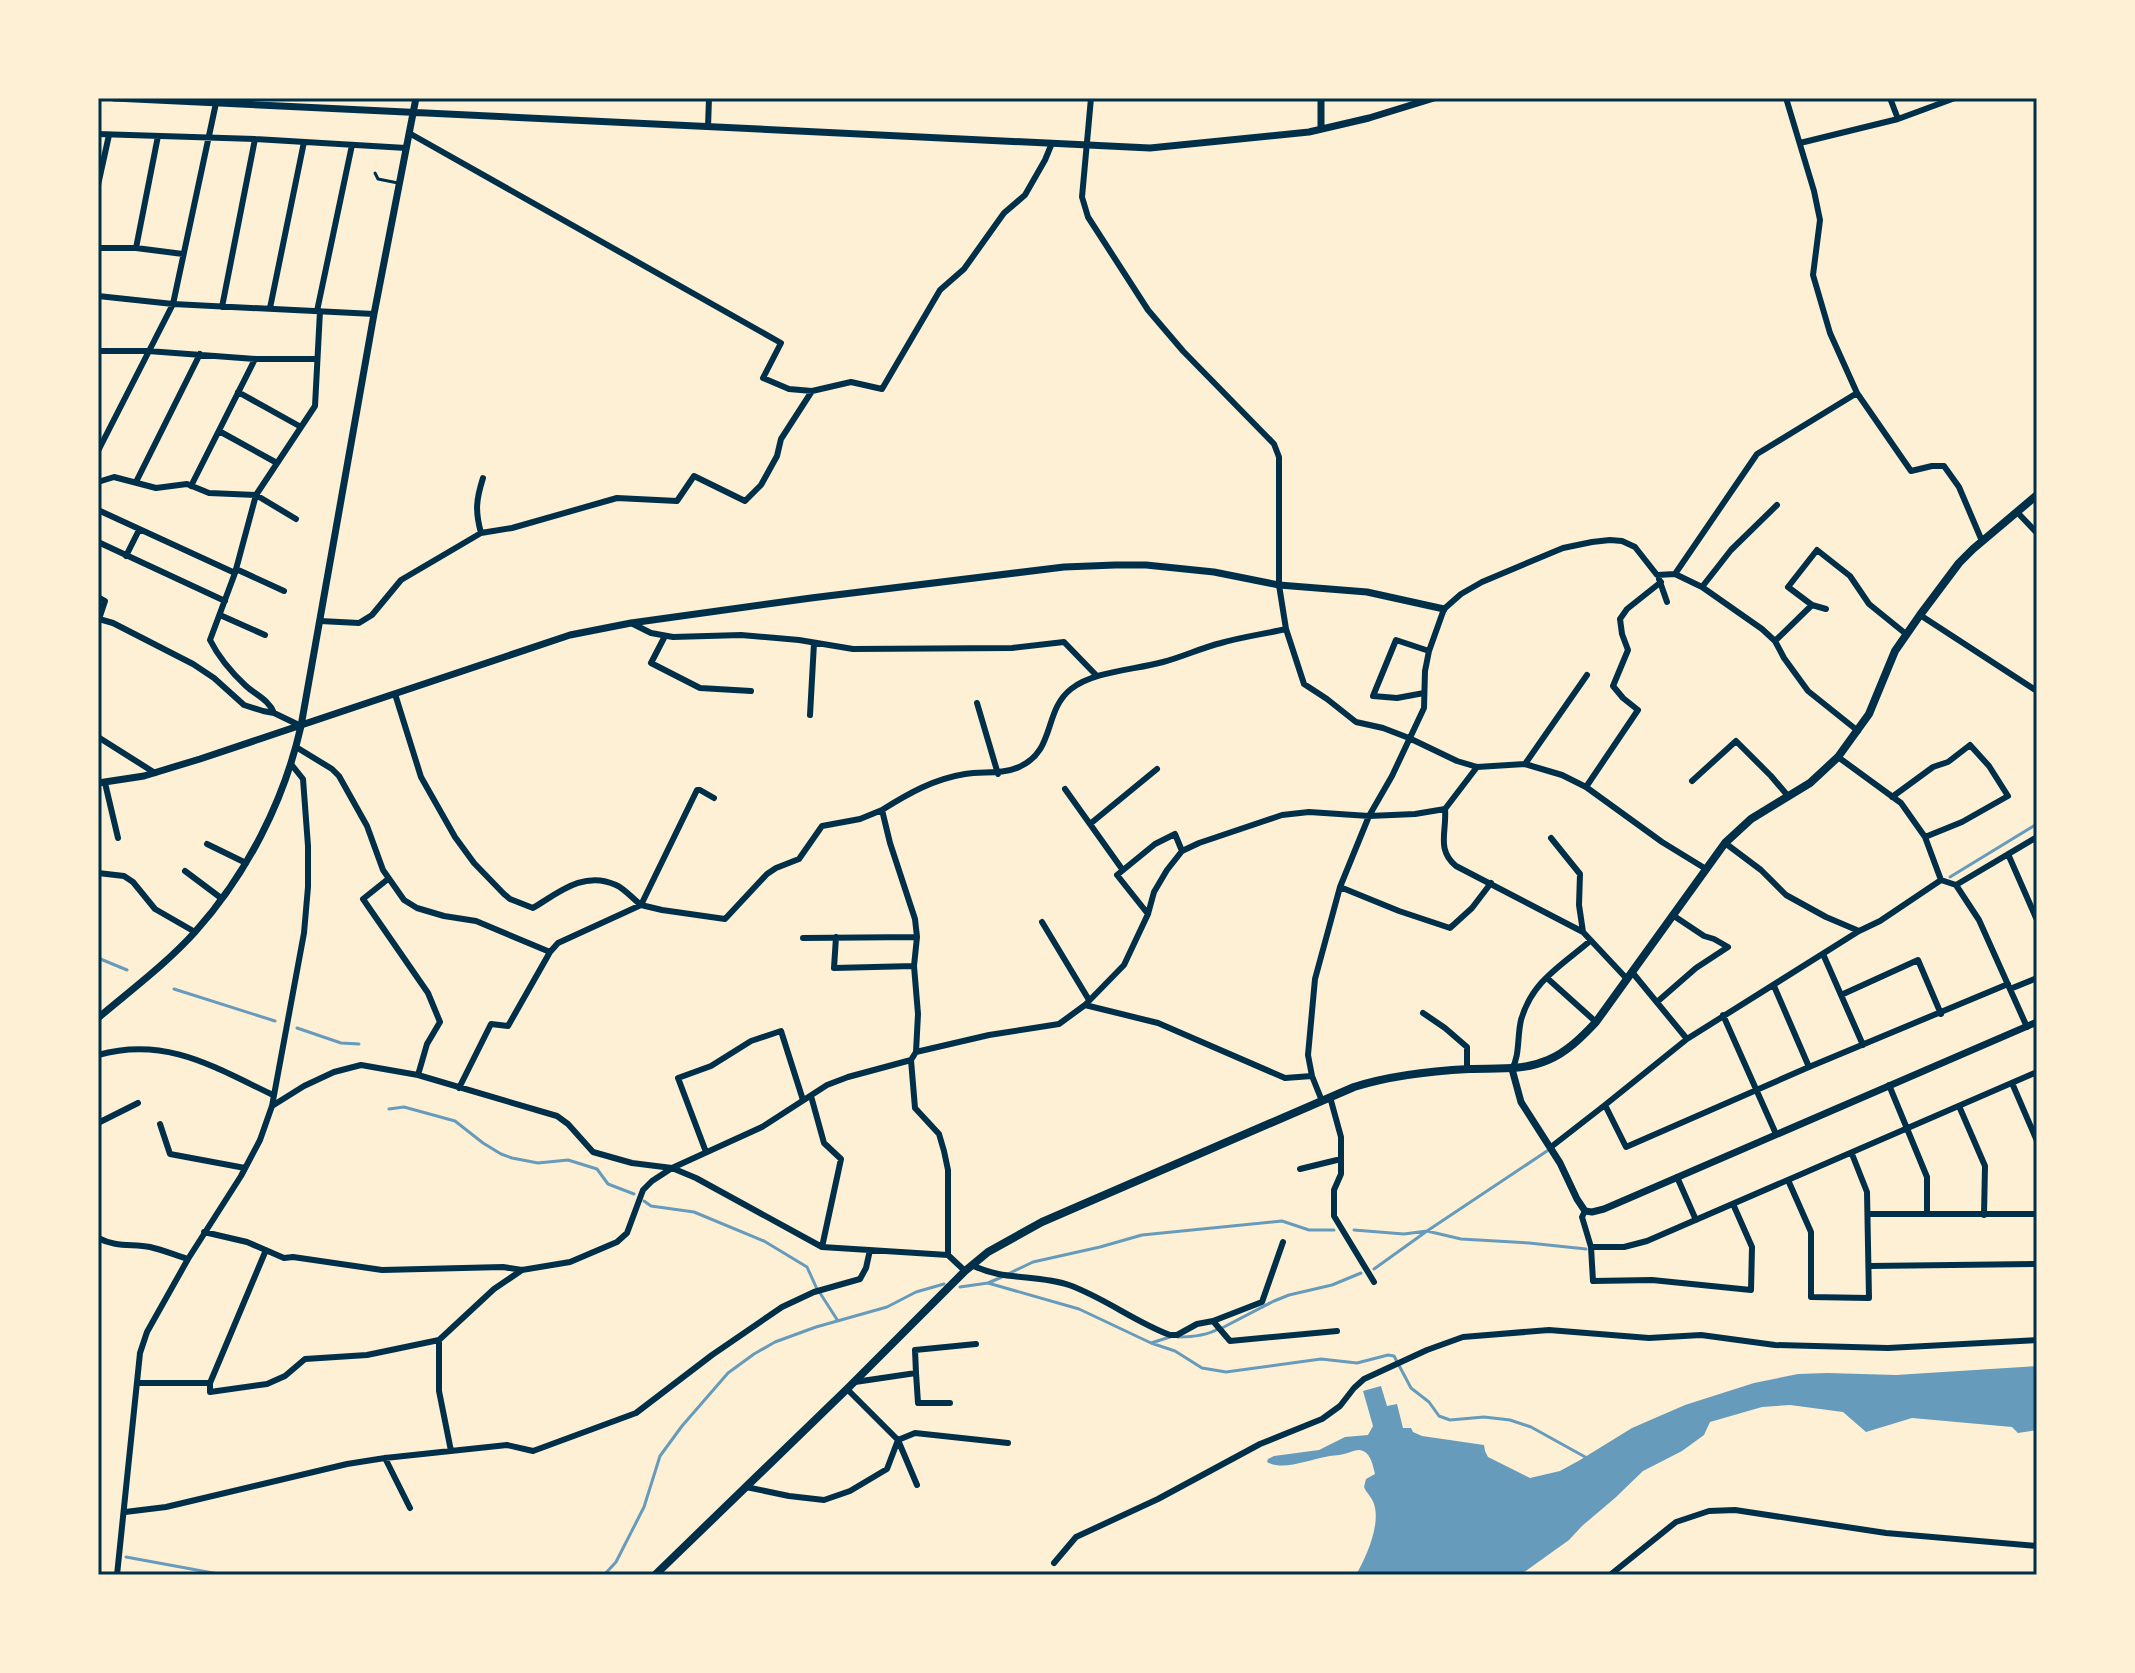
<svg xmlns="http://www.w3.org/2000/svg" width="2135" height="1673" viewBox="0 0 2135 1673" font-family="Quicksand,sans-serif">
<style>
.water{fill:#669bbc}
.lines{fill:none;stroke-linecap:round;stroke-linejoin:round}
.stream{stroke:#669bbc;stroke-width:3}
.service{stroke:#003049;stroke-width:3}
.minor{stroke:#003049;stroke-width:6}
.tertiary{stroke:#003049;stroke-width:7}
.secondary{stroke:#003049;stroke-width:8}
.neatline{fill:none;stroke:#003049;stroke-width:3}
</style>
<rect width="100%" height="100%" fill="#fdf0d5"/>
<path class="water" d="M2037,1366v64l-19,3 -6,-6 -100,-9 -46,14 -23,-20 -53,-7 -28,2 -52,15 -6,13 -22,16 -39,20 -28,27 -33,28 -13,14 -49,35h-164c10,-18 25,-50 18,-71 -2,-7 -7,-10 -10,-17l2,-8 9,-5c-2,-8 -4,-20 -12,-23 -6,-3 -13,2 -19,3 -6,2 -13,1 -19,3 -17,3 -42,14 -58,5l1,-3 6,-3 45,-6 26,-13 23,-2 5,-9 -10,-35 18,-5 6,20 10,-2 6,24h8l2,4 9,4 62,9 1,6 3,6 42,21 30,-7 20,-11 52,-32 53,-23 69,-22 44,-9 29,-1 69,2z"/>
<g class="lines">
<path class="stream" d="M1950,877l87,-53
M98,958l29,12
M174,989l101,32
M297,1028l44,15 18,1
M389,1109l15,-2 51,14 28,22 18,11 11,4 26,5 30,-3 29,9 11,15 26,10
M644,1201l7,5 43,6 70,29 43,26 10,22
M1354,1230l50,4 23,-3 34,8 68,4 57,6
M1374,1269l53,-38 120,-80
M1008,1274l25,-12 67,-15 42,-12 140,-14 27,9h25
M988,1283l91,26 72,34 24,8 27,17 24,4 95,-13 36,4 31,-8 6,1 17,32 18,14 10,14 11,4 34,-3 26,3 21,7 56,31
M960,1287l28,-4 14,-6
M820,1293l18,28
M1220,1329l54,-28 15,-6 43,-10 29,-12
M1178,1337c13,0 28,-1 40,-8
M1151,1343l19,-6
M126,1557l98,18
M604,1575l12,-13 28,-55 16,-51 22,-30 46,-53 26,-19 21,-12 41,-15 71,-20 29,-15 28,-8"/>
<path class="service" d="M375,173l3,6 20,4"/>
<path class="minor" d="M1091,98l-9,99 6,20 60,93 35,41 91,93 5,13v128l7,44 18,55 23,15 29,23 27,6 26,10 48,23 20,6 48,-3 37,11 24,12 76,55 44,27
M1786,98l28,93 6,29 -7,55 17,58 27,60 54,78 21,-5h12l15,21 23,54
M1890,98l8,21
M708,127l1,-29
M409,133l372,210 -18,35 26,11 23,2 -31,48 -4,17 -16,29 -16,16 -51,-25 -17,25 -60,-3 -105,30 -31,5
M98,134l157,5 151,9
M1800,143l98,-24 57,-21
M98,185l11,-50
M98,248h38l47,6
M136,248l22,-112
M98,296l75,8 201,10
M222,307l33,-168
M270,308l34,-166
M317,311l35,-166
M98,351h50l107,8h62
M812,391l39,-9 31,7 58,-99 24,-21 40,-56 21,-18 20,-35 7,-17
M238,392l63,35
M219,431l58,32
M98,451l75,-147 43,-201
M98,482l16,-5 42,11 31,-4 22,9 47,2 40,24
M136,482l64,-128
M191,486l64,-127
M98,510l137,63
M2017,512l20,21
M98,542l127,59
M126,556l13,-26
M236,569l48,22
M1675,574l82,-120 100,-61
M1659,579l8,23
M1702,587l29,-37 46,-45
M98,597l7,4 -6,18 14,4 80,41 21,14 30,27 19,6 11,2 27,13
M1826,609l-14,-4 -24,-18 29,-37 33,26 19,28 37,30
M220,615l45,20
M1920,615l117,76
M320,621l39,2 13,-8 29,-35 80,-47c-6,-22 -5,-33 2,-55
M631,623l20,10 22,4 68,-2 58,5 54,9 159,-1 52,-6 32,33
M665,636l-14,27 49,25 51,3
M1775,641l37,-36
M1424,693l-27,5 -24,-2 23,-56 33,11
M395,694l26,83 34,60 19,26 30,31 6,5 23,9c25,-15 51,-38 83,-23 9,4 17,14 25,20l56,-115h3l14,8
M977,703l21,71
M274,713c-5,-13 -18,-18 -28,-27 -15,-14 -27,-28 -36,-46l25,-67 21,-78 59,-89 5,-95
M810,715l4,-72
M98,737l57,36
M296,747l36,22 7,7 28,50 16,44 21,30 13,8 27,8 32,5 74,31
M1838,757l63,46 24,34 16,43 15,5 23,35 48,107
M1525,764l62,-89
M1477,767l-32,42c2,23 -9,40 11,57l127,66 44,47
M1692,781l44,-40 35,35 17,20
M105,783l13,55
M1586,787l52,-77 -15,-12 -10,-12 15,-36 -6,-16 -2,-15 7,-10 34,-27
M1065,789l57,80
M1892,797l41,-30 15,-5 22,-17 19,21 19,30 -46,26 -37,15
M1090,824l67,-55
M1551,838l29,36 -1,31 4,27
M1725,843l36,27 25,25 40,22 33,14 21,-10 61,-41
M207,844l39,19
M2008,854l29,66
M185,871l36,27
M98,873l26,3 9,6 22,27 40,23
M388,879l-25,20 65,94 12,29 -13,22 -9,31
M1956,885l81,-48
M1340,887l59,24 51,17 22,-20 19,-25
M1148,914l-31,-39 38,-31 20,-10 7,17
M1042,922l47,78
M1859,931l-172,108 -82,66 21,42 183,-80 199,-83
M836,937l-2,31 80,-2
M803,938l114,-1
M1823,954l40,91
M1632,972l55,67
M1547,978l49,44
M1774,986l35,81
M2010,989l27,-11
M1841,995l77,-35 23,54
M1657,1002l39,-34 32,-21 -14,-8 -10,-3 -30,-20
M1085,1005l73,18 127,55 27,-2
M1423,1013l22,15 22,19v22
M1723,1015l53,119
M916,1052l73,-17 70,-11 26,-19 39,-40 24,-51 6,-22 13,-22 15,-19 17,-8 83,-28 27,-3 60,4 46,-2 30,-5
M98,1055c68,-19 116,12 175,40
M1512,1069c8,-14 5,-32 9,-49 11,-39 40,-54 69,-79
M2012,1083l25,58
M1889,1085l38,92v37
M459,1088l32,-64 17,2 42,-74 8,-9 83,-38 21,5 63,9 42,-45 9,-6 23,-9 23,-33 38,-7 22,-9
M811,1096l13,47 17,16 -19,88
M1330,1097l11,40v37l-7,16v26l40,66
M1322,1101l-10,-25 -4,-21 7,-76 25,-92 29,-71 23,-40 32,-68 1,-37 4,-20 15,-42 17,-15 21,-12 81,-34 29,-6 18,-2 12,1 13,6 22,28 18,-1 27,13 60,42 13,12 9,17 24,33 50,40
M272,1106l32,-20 30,-14 27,-7 57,10 139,41 11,8 25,28 39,11 40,5 24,10 126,69 126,8 17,16
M1959,1106l26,60 -1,49
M98,1123l40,-20
M160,1124l10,30 75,14
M1551,1147l54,-42
M706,1152l-28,-74 33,-12 40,-25 30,-10 22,69
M1300,1169l41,-10
M1677,1177l19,43
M1788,1180l23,52v65l58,1 -2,-106 -15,-38
M1585,1211l-3,6 9,30 2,34 59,-1 99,10 1,-43 -19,-43
M1868,1214h169
M204,1232l43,10 37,16 9,-1 89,13 121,-3 19,3 48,-8 47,-20 10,-9 16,-43 9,-9 20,-13 90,-41 65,-42 21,-8 63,-17
M98,1238c17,9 33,6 52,9 13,3 25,8 38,12
M1591,1247h33l23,-6 390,-169
M266,1250l-56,133v9l57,-8 18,-8 20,-17 62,-4 72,-15 55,-51 28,-19
M948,1255v-85l-4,-19 -5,-17 -24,-26 -4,-48 5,-8 2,-38 -4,-48 3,-29 -2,-18 -25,-76 -8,-33c27,-17 52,-31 83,-36 19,-3 36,1 54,-7 37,-16 24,-56 52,-78 23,-18 63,-19 92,-27 19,-5 38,-14 58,-19 21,-6 43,-9 65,-14
M972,1265c30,16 66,9 97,20 36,13 66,37 101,50h7l20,-11 16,-3 17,20 107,-10
M1870,1266l167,-2
M1213,1321l49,-19 21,-60
M439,1340v51l12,60
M916,1373l-1,-23 61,-6
M855,1382l61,-9 2,30h32
M138,1383h72
M847,1389l51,51 19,45
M385,1458l25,50
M746,1487l43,9 35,4 26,-9 37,-22 11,-29 17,-7 93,10
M125,1512l41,-5 181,-43 38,-6 122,-13 26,6 103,-38 76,-58 70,-48 32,-15 46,-13 6,-11 4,-18
M1054,1563l22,-26 82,-38 102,-55 62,-25 18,-13 14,-18 10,-9 63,-29 36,-13 86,-7 100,8 52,-3 74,10 113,3 149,-8
M98,1574l1,1
M117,1575l23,-222 7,-21 41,-73 53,-83 19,-36 12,-34 32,-173 4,-46v-41l-5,-67 -12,-15
M1610,1575l66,-53 33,-11 26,-1 151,23 151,13"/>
<path class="tertiary" d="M114,98l1036,50 159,-16 60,-14 65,-20
M1321,98v31
M98,783l46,-7 56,-17 370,-124 61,-12 180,-25 253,-31 51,-2h31l68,7 65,13 88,7 77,17
M98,1018c33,-28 68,-54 97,-86 52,-58 89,-131 106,-206l73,-412 42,-216
M1512,1069l9,33 39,61 17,36 8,12 7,1 12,-3 433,-187"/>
<path class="secondary" d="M655,1575l192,-186 118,-118 23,-19 54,-30 312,-135c38,-12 76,-16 115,-18 27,-1 54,2 79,-9 19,-8 34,-23 48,-38l129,-179 26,-24 59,-36 28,-26 31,-43 26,-63 25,-36 39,-52 14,-14 64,-54"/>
</g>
<rect width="2135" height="1673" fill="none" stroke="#fdf0d5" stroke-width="200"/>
<rect x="100" y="100" width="1935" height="1473" class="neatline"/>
</svg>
